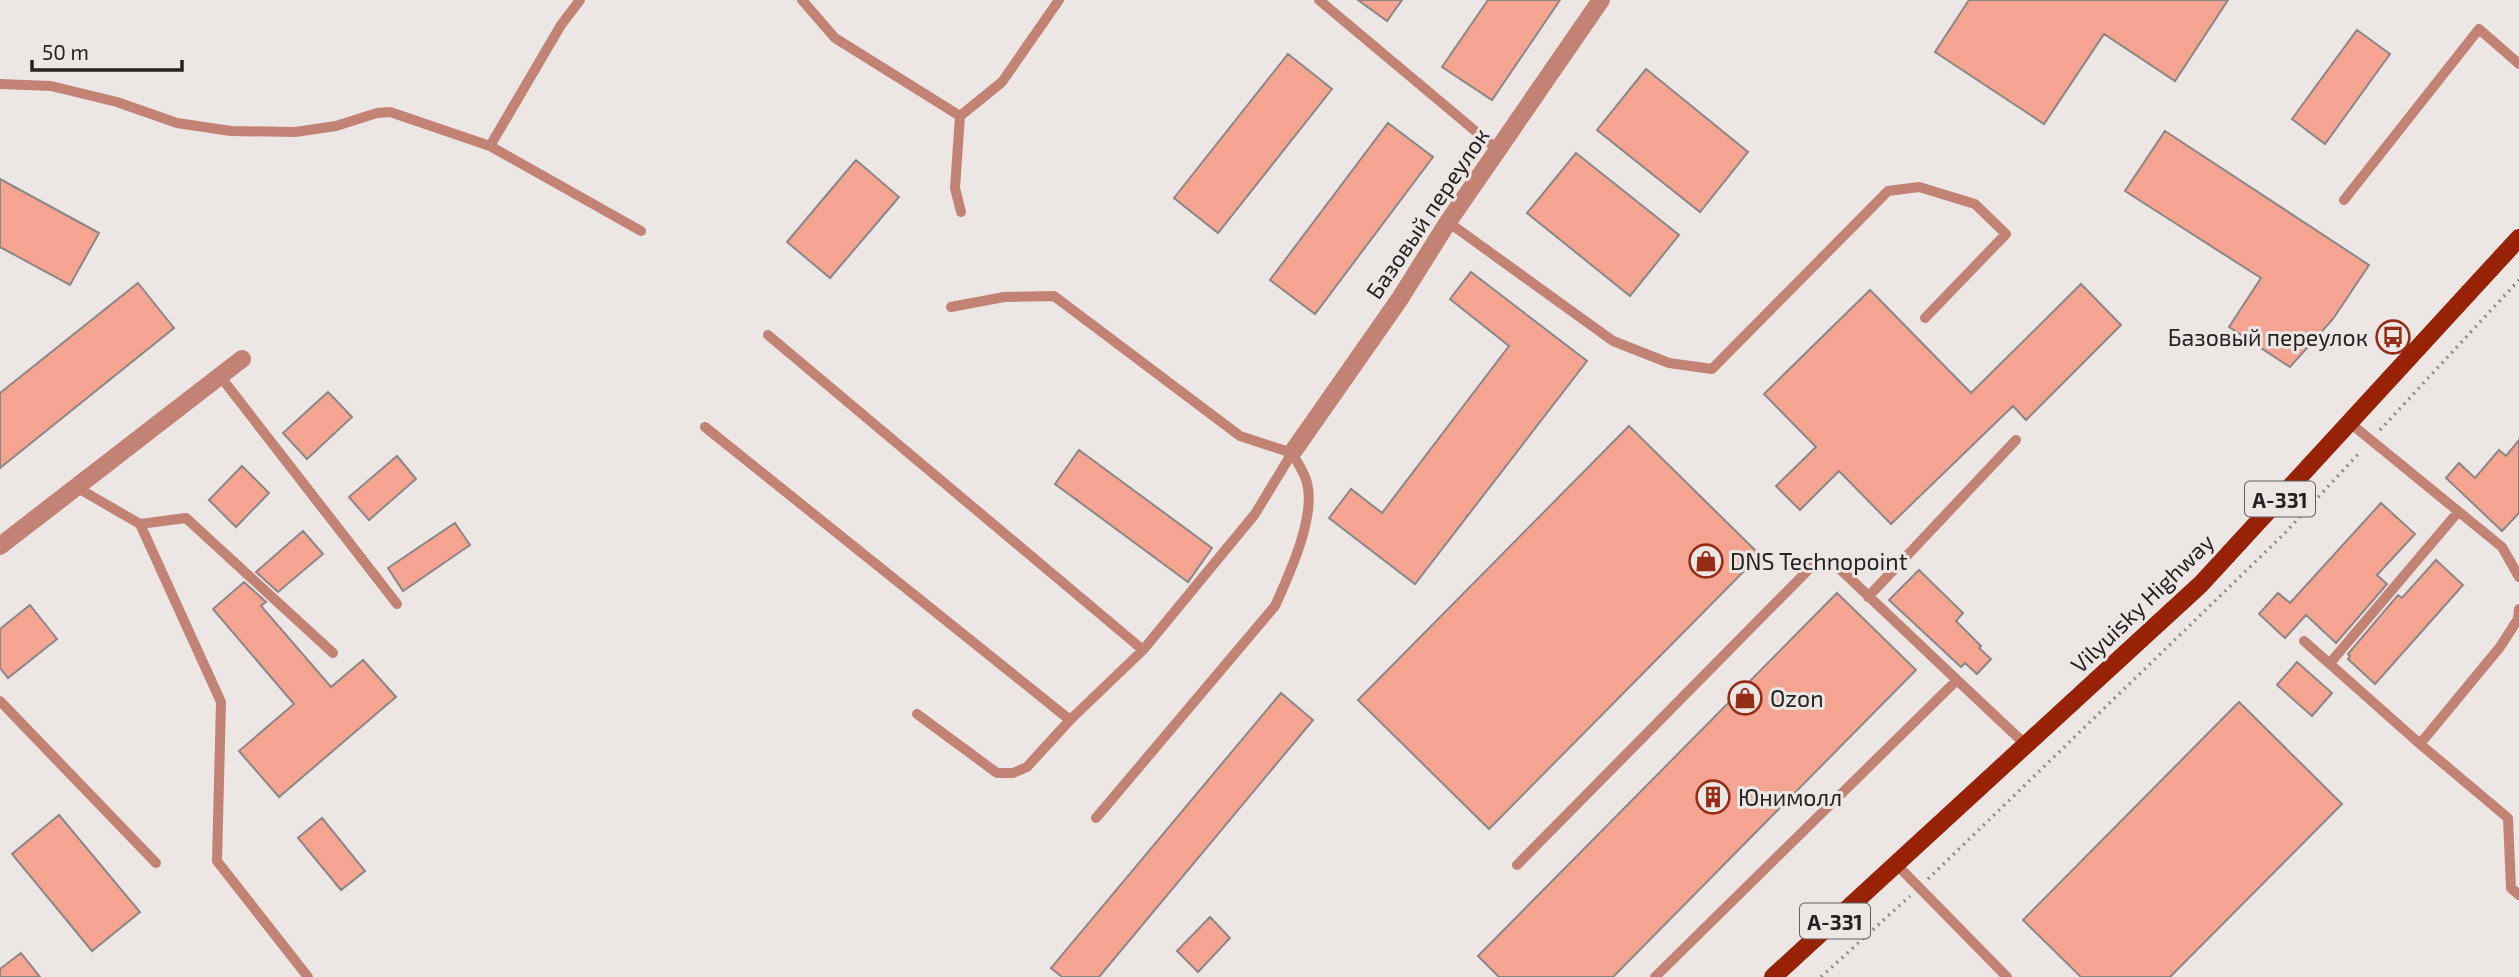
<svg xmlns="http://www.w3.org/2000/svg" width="2519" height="977" viewBox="0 0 2519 977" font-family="'Exo 2',sans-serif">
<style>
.building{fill:#f4a491;stroke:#8c8785;stroke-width:2}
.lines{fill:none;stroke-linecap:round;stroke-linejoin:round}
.path{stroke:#908c8b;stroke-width:3.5;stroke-dasharray:2 5;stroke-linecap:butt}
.lane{stroke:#c38374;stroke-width:10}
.street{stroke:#c38374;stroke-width:18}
.primary{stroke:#972205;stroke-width:18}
.labels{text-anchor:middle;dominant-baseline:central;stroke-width:6;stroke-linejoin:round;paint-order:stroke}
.shield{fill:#ece6e5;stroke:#615e5c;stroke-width:2}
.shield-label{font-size:21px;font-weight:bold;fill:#252322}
.street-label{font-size:23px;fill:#252322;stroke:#ece6e5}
.poi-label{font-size:23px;fill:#252322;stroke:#ece6e5;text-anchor:start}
</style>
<rect width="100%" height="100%" fill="#ece6e5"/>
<path class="building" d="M1358,0h44l-15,21z
M1488,0h72l-68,100 -50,-33z
M1969,0h259l-53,81 -71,-47 -60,90 -109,-72z
M2357,30l33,24 -65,90 -33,-25z
M1288,54l44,35 -114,144 -44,-35z
M1646,69l102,83 -48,60 -103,-82z
M1388,123l45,34 -118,157 -45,-34z
M2165,131l204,134 -36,54 -43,48 -61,-40 32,-49 -136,-87z
M1576,153l103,82 -49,61 -103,-83z
M856,160l43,37 -69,81 -43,-36z
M0,179l99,54 -29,52 -70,-38z
M1471,272l116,89 -172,223 -86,-66 22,-29 31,24 127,-167 -59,-47z
M138,283l36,45 -174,140v-75z
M2081,284l40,41 -95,95 -13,-14 -122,118 -52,-53 -39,39 -24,-24 40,-39 -52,-53 106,-104 101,103z
M328,392l24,25 -45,42 -24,-26z
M1629,426l131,129 -271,274 -131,-129z
M2519,440v73l-17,18 -56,-53 13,-15 16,15 24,-28 7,6z
M1079,450l133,98 -24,34 -133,-98z
M397,456l19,23 -47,41 -20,-23z
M242,466l27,27 -33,34 -27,-27z
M2381,503l34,31 -38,41 10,9 -51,59 -30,-28 -21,23 -26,-24 19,-21 12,10z
M455,523l15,22 -67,46 -15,-23z
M303,531l20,23 -45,38 -22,-20z
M2436,560l27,25 -88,99 -27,-25 2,-3 -2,-2 50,-59 4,3z
M1919,570l44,43 -7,8 25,25 -2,2 12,11 -14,15 -12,-11 -4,4 -72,-67z
M244,582l22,20 -5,4 70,81 32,-27 33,37 -117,100 -40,-46 55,-47 -81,-95z
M1837,593l79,77 -303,307h-114l-21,-21z
M30,605l27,34 -49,39 -8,-10v-39z
M2297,662l35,31 -20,23 -35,-31z
M1281,693l32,27 -214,257h-37l-11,-9z
M2239,702l103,102 -172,173h-89l-58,-57z
M59,815l81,97 -48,39 -80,-97z
M322,818l43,53 -24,19 -43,-52z
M1210,917l20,21 -32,34 -21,-21z
M21,953l19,24h-40v-8z"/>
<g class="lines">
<path class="path" d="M2380,430l139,-150
M1928,879l356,-345 77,-83
M1821,977l89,-81"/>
<path class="lane" d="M802,0l33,38 125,78
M1319,0l179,150
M0,84l51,2 66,16 60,21 54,8 64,1 41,-6 41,-13 13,-1 100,34 151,85
M490,146l71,-121 19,-25
M2344,200l135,-171 40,35
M961,212l-6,-24 5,-72 42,-34 57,-82
M1448,222l165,119 56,22 43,6 176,-178 31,-4 56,17 31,30 -81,84
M951,307l53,-10 50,-1 186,140 52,17c5,9 13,20 15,30 9,34 -18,92 -32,123l-179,212
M768,335l375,315
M220,376l177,228
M2350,423l152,124 17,30
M705,427l365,293
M76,487l64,37 81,178 -4,159 91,116
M140,524l46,-6 147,135
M1868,597l148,-157
M2304,641l116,103 80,-97 18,-28 1,-10
M2330,663l128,-151
M0,701l156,162
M917,714l80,59h16l14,-6 43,-47 73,-70 112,-136 37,-61
M2420,744l88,74 3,70 8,7
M1517,865l299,-303 13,-1 12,9 116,110
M1897,865l110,112
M1655,977l302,-297 69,65"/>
<path class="street" d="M1292,453l107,-153 49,-78 153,-222
M0,546l242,-187"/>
<path class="primary" d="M1773,977l428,-393 318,-346"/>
</g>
<defs>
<symbol id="bus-ring" viewBox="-11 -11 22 22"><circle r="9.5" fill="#ece6e5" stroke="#952c15" stroke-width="1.5"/><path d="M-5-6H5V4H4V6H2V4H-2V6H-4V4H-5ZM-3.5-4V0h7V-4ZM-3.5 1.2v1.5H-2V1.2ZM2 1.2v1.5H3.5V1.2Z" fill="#952c15"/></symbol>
<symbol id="shop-ring" viewBox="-11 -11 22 22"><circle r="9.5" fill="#ece6e5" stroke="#952c15" stroke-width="1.5"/><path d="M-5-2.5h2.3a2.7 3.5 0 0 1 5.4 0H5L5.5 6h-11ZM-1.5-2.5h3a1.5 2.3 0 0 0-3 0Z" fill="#952c15"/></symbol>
<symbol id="building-ring" viewBox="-11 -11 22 22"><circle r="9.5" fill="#ece6e5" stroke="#952c15" stroke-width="1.5"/><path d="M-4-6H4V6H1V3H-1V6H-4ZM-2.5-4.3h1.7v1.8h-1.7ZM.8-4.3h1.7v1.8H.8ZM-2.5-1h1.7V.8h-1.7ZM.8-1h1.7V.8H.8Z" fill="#952c15"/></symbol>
</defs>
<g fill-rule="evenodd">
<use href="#bus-ring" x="2374" y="318" width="38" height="38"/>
<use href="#shop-ring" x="1687" y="542" width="38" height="38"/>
<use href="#shop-ring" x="1726" y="679" width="38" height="38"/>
<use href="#building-ring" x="1694" y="778" width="38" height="38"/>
</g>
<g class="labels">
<g class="shield">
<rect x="2245" y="481.5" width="70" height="35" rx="5"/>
<rect x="1800" y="903.5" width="70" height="35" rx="5"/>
</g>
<g class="shield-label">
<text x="2280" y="499">А-331</text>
<text x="1835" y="921">А-331</text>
</g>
<g class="street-label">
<text transform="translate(1427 213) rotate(-56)">Базовый переулок</text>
<text transform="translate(2142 603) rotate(-44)">Vilyuisky Highway</text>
</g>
<g class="poi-label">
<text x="2368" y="337" text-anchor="end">Базовый переулок</text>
<text x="1730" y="561">DNS Technopoint</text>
<text x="1770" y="698">Ozon</text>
<text x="1738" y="797">Юнимолл</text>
</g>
</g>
<path d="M32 60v10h150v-10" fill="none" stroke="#252322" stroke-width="3.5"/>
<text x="42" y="60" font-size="21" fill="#252322" stroke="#ece6e5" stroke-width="5" paint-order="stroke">50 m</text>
</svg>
